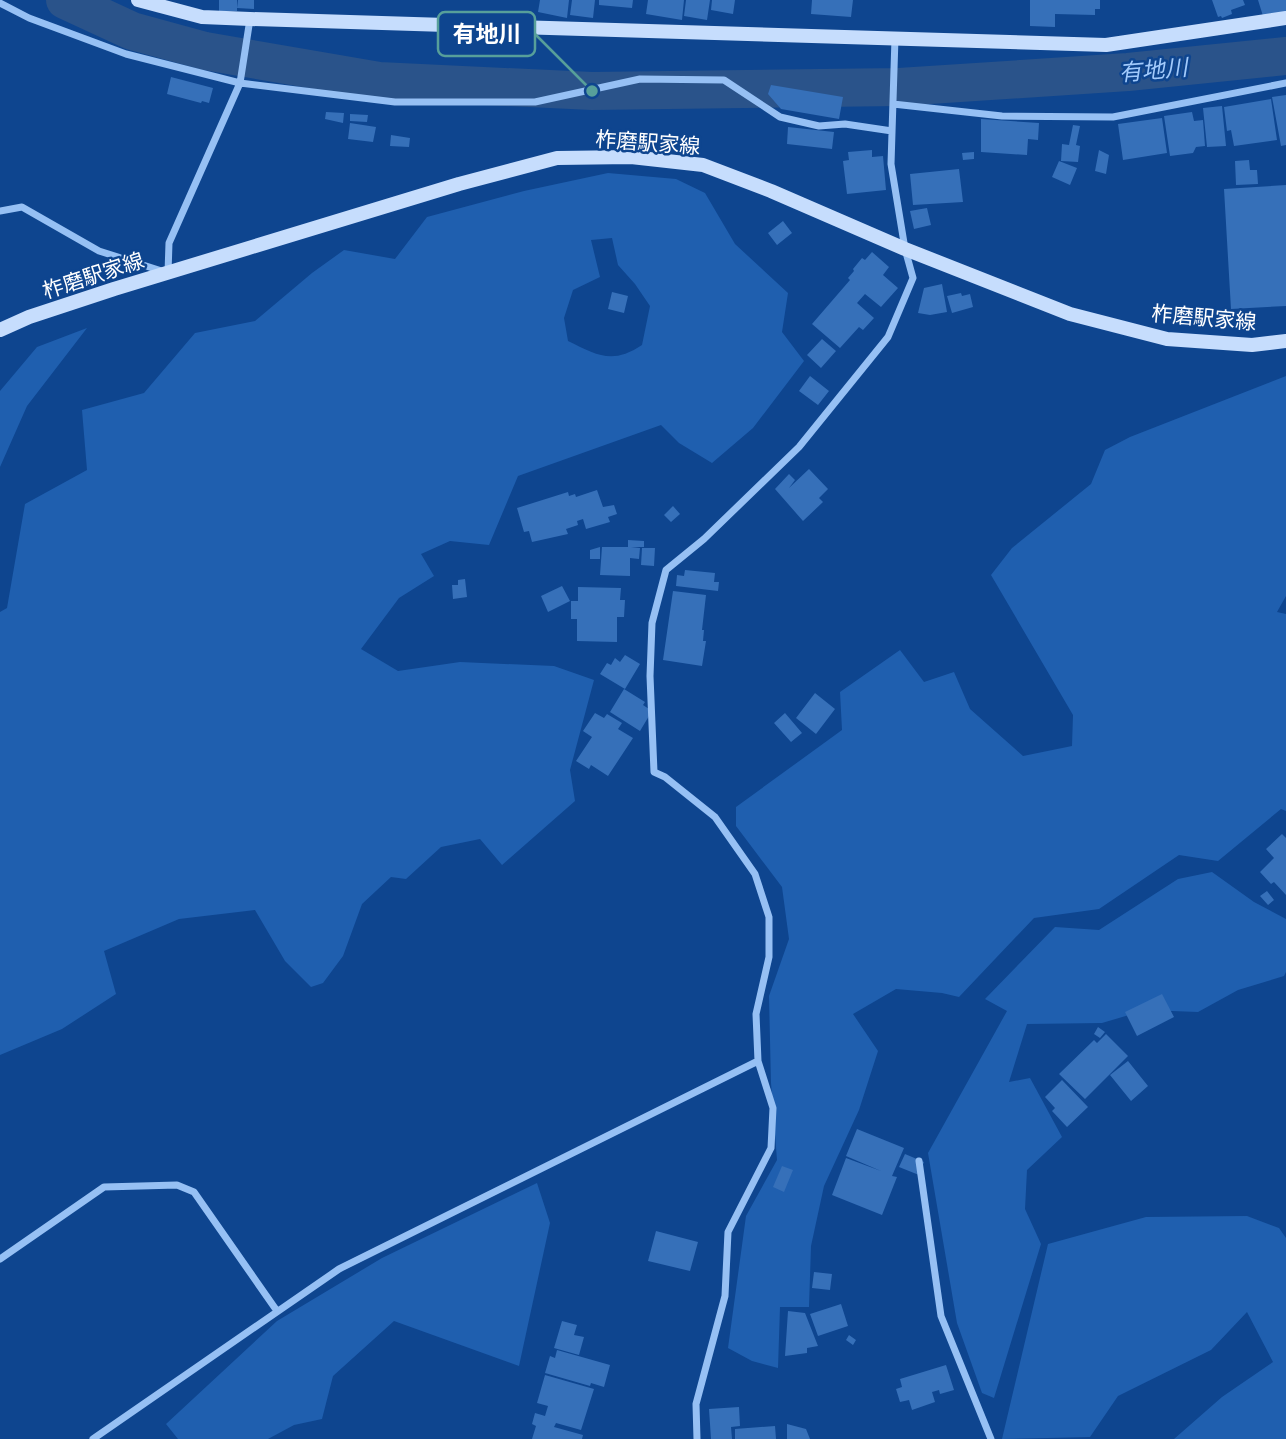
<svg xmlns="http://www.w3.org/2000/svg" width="1286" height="1439" viewBox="0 0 1286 1439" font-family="'Golos Text','Noto Sans JP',sans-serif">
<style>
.green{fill:#1f5faf;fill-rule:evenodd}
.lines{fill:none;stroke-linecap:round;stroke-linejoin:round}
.river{stroke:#2a538a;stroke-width:38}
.building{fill:#3670b9}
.street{stroke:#96c0f4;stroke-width:7}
.secondary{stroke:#c6ddfd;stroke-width:14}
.labels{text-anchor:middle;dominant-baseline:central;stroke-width:5;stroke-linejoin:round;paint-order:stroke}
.street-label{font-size:21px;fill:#fff;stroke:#0e458f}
.water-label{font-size:23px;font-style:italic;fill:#a2cafb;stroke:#0e458f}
.leader{fill:none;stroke:#579f9a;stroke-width:2.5}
.callout-dot{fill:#579f9a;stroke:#0e458f;stroke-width:2.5}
.callout{fill:#0e458f;stroke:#579f9a;stroke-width:2.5}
.callout-label{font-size:23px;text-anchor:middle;font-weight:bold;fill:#fff}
</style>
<rect width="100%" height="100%" fill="#0e458f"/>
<path class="green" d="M608,173l68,6 29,14 30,51 53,49 -6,39 22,29 -51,67 -41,35 -33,-20 -18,-18 -143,51 -29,69 -39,-4 -29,13 13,22 -35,22 -38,51 37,22 62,-9 94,4 40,14 -24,90 5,31 -73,64 -22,-26 -39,8 -35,32 -15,-2 -29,27 -19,52 -20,27 -12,4 -26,-26 -30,-51 -76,9 -75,32 12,43 -54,35 -62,26v-443l7,-4 18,-104 62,-34 -5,-60 62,-17 51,-60 60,-12 57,-48 32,-23 51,9 32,-42 97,-26zM612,238l6,27 17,19 15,22 -8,39c-30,20 -45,10 -74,-4l-4,-23 9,-28 27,-13 -9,-37z
M87,328l-60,78 -27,61v-76l37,-44z
M1286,376v220l-9,16 9,2v197l-5,-2 -63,52 -39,-6 -80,54 -65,9 -75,79 -17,-4 -46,-4 -43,25 25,37 -19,59 -35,76 -13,60 -2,61h-29l-2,61 -26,-7 -24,-13 18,-132 31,-56 -6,-77 -2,-87 20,-57 -7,-52 -46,-61v-19l106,-77 -2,-38 60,-42 24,32 30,-10 16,37 53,47 49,-10 1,-31 -82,-140 21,-27 79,-64 14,-34 25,-13z
M1212,872l42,30 32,17v53l-2,4 -46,14 -40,22 -52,-2 -44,13 -75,1 -18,58 21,-4 32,59 -35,33 -2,39 16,35 -47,154 -12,-5 -25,-70 -29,-170 79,-142 -22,-12 70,-72 44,3 79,-51z
M537,1183l13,40 -31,143 -125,-45 -61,55 -11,43 -28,6 -26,14h-90l-12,-15 111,-103 105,-63z
M1247,1216l32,12 7,10v201h-112l48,-42 51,-35 -26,-50 -36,38 -93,46 -28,41 -88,2 46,-195 98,-27z"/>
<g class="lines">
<path class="river" d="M65,0l67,31 73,20 174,30 213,10 307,-4 229,-15 158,-16"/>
</g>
<path class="building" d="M219,0h18v11h-18z
M238,0h16v9l-17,-1z
M540,0h29l-2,18 -29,-6z
M572,0h23l-2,18 -23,-3z
M599,0h34l-1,8 -33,-3z
M648,0h36l-2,20 -36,-6z
M686,0h24l-3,20 -23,-4z
M712,0h23l-2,14 -22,-4z
M812,0h41l-2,17 -40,-3z
M1030,0h70v9h-5v6l-40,-1v13l-25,-1z
M1212,0h31l2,5 -14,5 1,4 -10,4 -1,-2 -3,1z
M1258,0h28v13l-23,3z
M171,77l42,11 -4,15 -7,-2 -1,2 -34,-9z
M771,85l72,12 -4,22 -58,-10 -13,-15z
M1286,95v50l-5,1 -9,-49z
M1271,99l6,41 -43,6 -3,-16 -4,1 -3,-24z
M1222,106l4,40 -19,1 -4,-39z
M326,112l18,1 -1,10 -18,-4z
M1192,112l2,9 9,-1 2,26 -9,1 -3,6 -23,3 -6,-40z
M350,114l18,1 -1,7 -17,-1z
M1162,118l5,35 -44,7 -5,-36z
M981,119l58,4 -1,17 -10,-1 -1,16 -46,-3z
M350,123l26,4 -3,15 -25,-3z
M1073,125l7,1 -4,19 4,1 -2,16 -17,-1 1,-17 7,1z
M788,127l46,5 -2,17 -45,-5z
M391,135l19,3 -1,9 -19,-1z
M872,150v7l11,-1 3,34 -39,4 -4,-33 6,-1 -1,-8z
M1099,150l10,5 -3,19 -11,-3z
M974,152v7l-11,1 -1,-7z
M1249,160l1,10h7l1,14 -22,1 -1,-24z
M1059,161l18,7 -7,17 -18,-8z
M959,169l4,33 -50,3 -3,-31z
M1286,185v121l-55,3 -7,-120z
M927,208l4,17 -17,4 -4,-18z
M783,221l9,12 -15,12 -9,-12z
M872,252l17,15 -6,8 15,13 -17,19 -16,-13 -8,9 17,15 -11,12 -4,-3 -19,21 -28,-24 38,-44 -2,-2 6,-7 -1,-2 9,-11 3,2z
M942,284l5,28 -17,3 -12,-2 6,-25z
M612,292l16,4 -4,17 -16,-4z
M961,293l1,3 8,-2 3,13 -21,6 -5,-17z
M822,339l14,12 -15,17 -14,-13z
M810,376l19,15 -11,14 -19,-14z
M809,469l19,20 -9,9 4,4 -20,19 -28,-32 14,-15 6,6 -6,8z
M597,490l6,17 11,-2 3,9 -9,3 2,5 -24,7 -3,-10 -6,2 1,4 -12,4 2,5 -36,8 -3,-11 -5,1 -7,-24 51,-16 1,4 6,-2 1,3z
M673,506l7,8 -9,8 -7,-7z
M628,540l16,1v6h-13l9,1 -1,11 -9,-1v18l-30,-1 2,-28h26z
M600,547v12h-10v-9z
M642,548h13l-1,18 -13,-1z
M685,570l30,3 -1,9h5l-1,9 -42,-5 1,-11 7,1z
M465,579l2,18 -14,2 -1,-14h6v-5z
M562,586l8,15 -22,11 -7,-16z
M578,587l43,1 -1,12h5l-1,17h-7v25l-40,-1v-22h-6v-18h7z
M673,591l33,4 -4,35h2l-1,11h3l-4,25 -39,-6z
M625,655l15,9 -15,25 -25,-15 7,-11 4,2 4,-7 5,4z
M624,689l21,13 -2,3 9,6 -12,20 -30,-19z
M815,693l20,16 -19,25 -20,-16z
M595,713l9,5 3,-4 15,9 -4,6 15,9 -25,38 -17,-11 -2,4 -13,-8 16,-24 -9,-6z
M785,713l17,20 -11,9 -17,-19z
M1282,834l4,4v57l-12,-13 -3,2 -11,-12 14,-14 -8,-9z
M1267,891l7,9 -6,5 -8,-9z
M1162,994l12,23 -37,19 -12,-24z
M1098,1027l7,5 -5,6 -6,-4z
M1106,1034l22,22 -43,43 -26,-25 35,-34 3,3z
M1128,1061l20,25 -17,15 -21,-26z
M1062,1080l26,27 -21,20 -15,-16 3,-3 -10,-11z
M857,1129l47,19 -12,28 5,1 -15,38 -50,-20 14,-37 35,13 -35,-15z
M905,1154l19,8 -5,13 -20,-8z
M782,1166l11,4 -9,22 -11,-5z
M656,1231l42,11 -8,29 -42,-10z
M814,1272l18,2 -2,16 -18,-2z
M841,1304l7,22 -30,10 -8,-22z
M788,1311l17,2 13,33 -11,2v5l-22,3z
M562,1321l15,4 -3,10 10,2 -5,18 -25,-7z
M849,1335l7,5 -3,5 -7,-5z
M557,1350l53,15 -6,22 -13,-4 -1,3 -45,-13 5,-17 5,2z
M946,1365l8,25 -14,4 -1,-4 -7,2 3,10 -23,8 -3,-10 -9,2 -4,-13 6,-2 -2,-8z
M545,1375l49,14 -13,41 -25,-7 -2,4 29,8 -1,4h-50l4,-13 -4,-2 3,-11 10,3 3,-10 -11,-3z
M739,1407l1,19 -9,1 1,12h-21l-2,-30z
M787,1424l19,5 4,10h-23z
M775,1426l1,13h-41v-10z"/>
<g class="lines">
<path class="street" d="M0,3l29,15 97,36 114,29 155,19h140l105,-23 84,1 56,37 39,9 26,-2 47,7
M893,104l109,12 111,1 173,-34
M0,211l22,-4 77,44 69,22 1,-30 71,-160 10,-64
M919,1161l22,155 50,123
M0,1259l104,-72 73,-2 17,7 83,119
M93,1439l246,-170 419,-208
M697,1439l-1,-35 29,-108 3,-64 43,-84 2,-40 -15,-47 -2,-47 13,-57v-40l-14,-43 -40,-57 -50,-40 -11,-5 -4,-96 2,-53 14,-53 38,-31 95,-92 89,-110 25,-59 -8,-29 -14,-85 4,-126"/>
<path class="secondary" d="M138,0l64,17 48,2 856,26 180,-27
M0,330l29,-13 85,-28 345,-105 98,-26 74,-1 72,8 68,26 134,58 165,65 97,25 85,6 34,-4"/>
</g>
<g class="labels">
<g class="street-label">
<text transform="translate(648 142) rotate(4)">柞磨駅家線</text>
<text transform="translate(93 275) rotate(-18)">柞磨駅家線</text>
<text transform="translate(1204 317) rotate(5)">柞磨駅家線</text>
</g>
<g class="water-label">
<text transform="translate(1153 69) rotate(-5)">有地川</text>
</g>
</g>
<path class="leader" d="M592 91L535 34"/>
<circle class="callout-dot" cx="592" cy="91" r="7"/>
<rect class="callout" x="438" y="12" width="97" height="44" rx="7"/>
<g class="callout-label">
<text x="487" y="42">有地川</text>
</g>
</svg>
